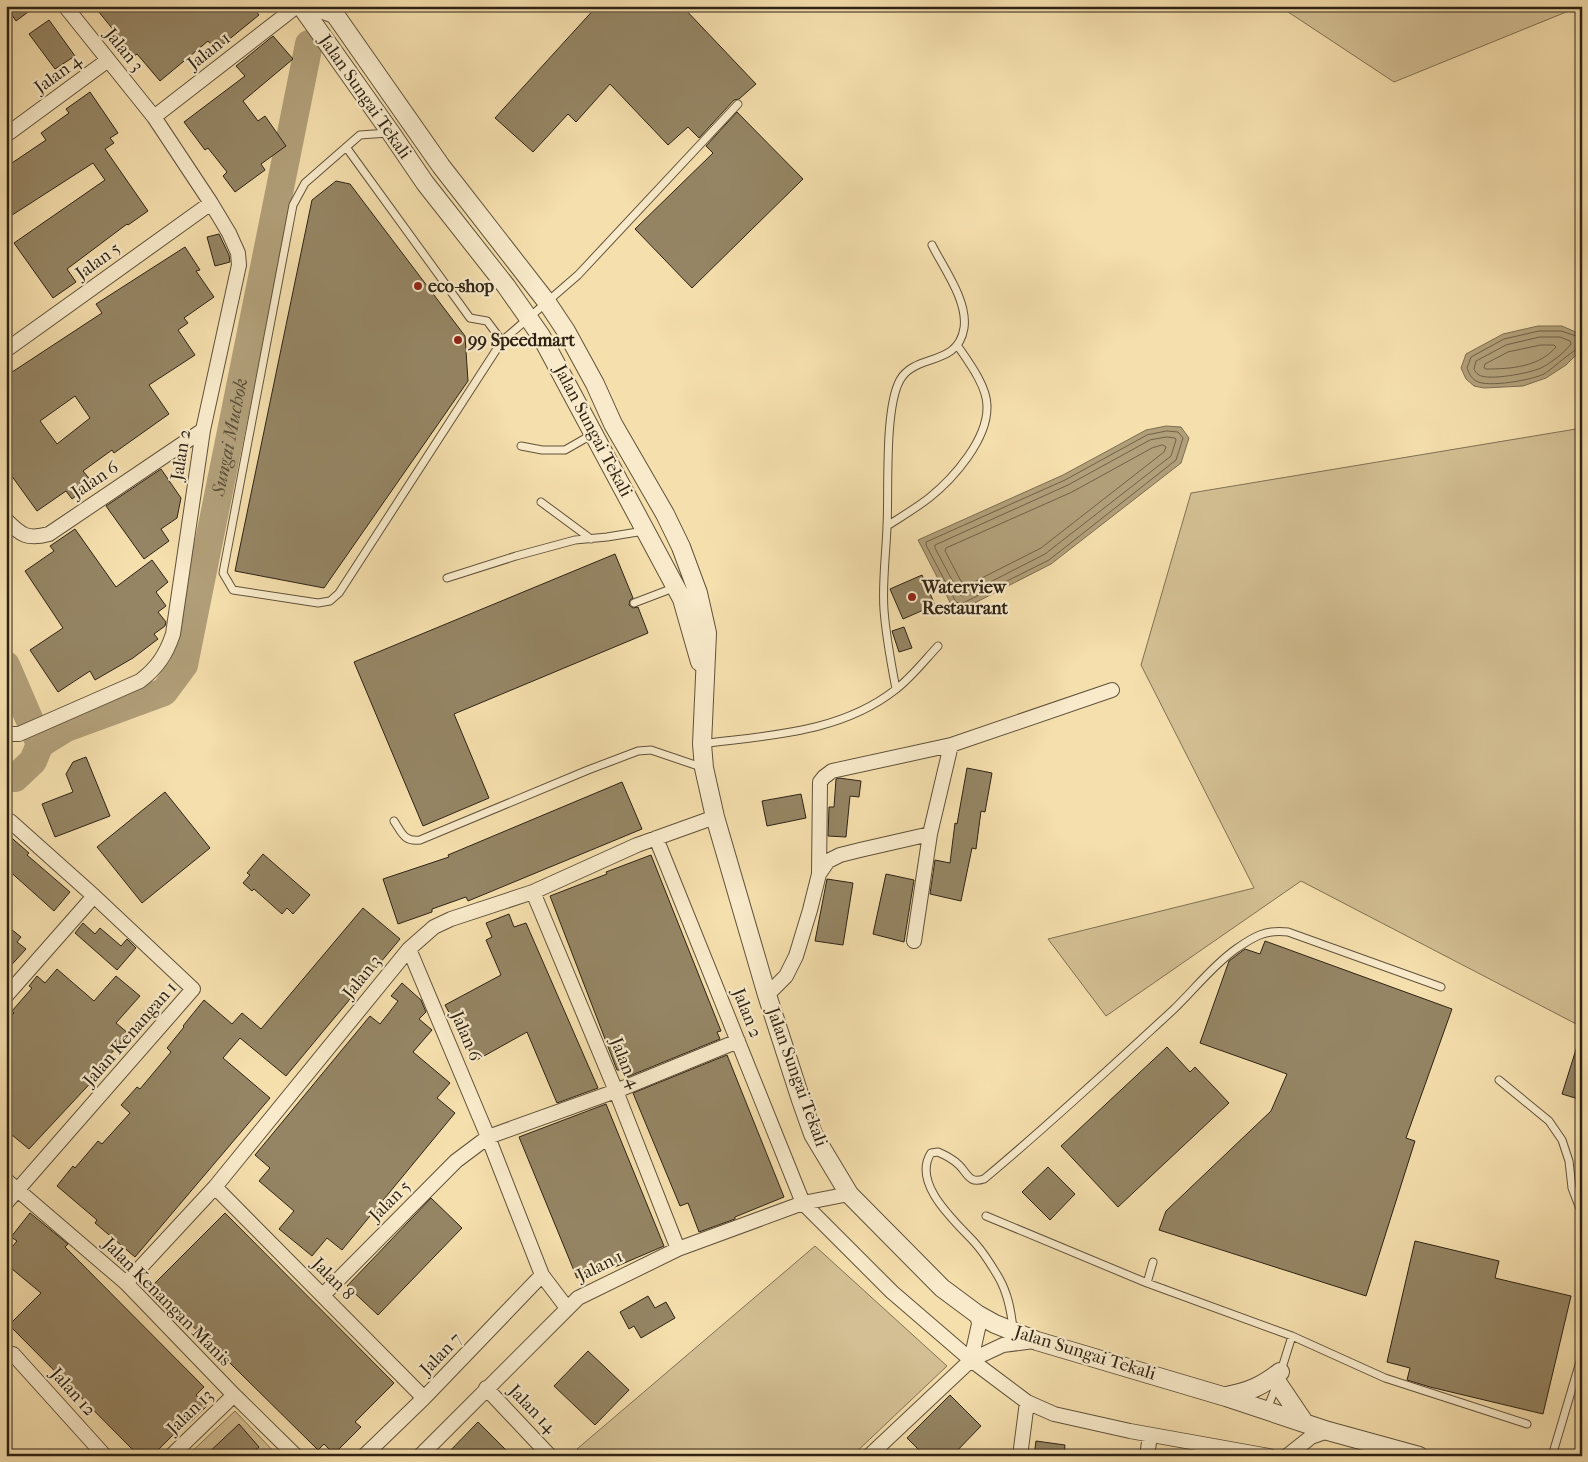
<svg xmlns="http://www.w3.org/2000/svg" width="1588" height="1462" viewBox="0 0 1588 1462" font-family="'IM FELL French Canon',serif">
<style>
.green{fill:#d3bf93;stroke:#807154}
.water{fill:#b19f79;stroke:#7d6d51}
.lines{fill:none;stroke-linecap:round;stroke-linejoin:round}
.shore{stroke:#706147;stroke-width:1}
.river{stroke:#b19f79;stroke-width:28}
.building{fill:#958564;stroke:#2e2315;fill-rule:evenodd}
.service-casing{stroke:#60523b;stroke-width:9}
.minor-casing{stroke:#60523b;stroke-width:16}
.tertiary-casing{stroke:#60523b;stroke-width:20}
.service{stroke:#f8eaca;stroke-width:7}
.minor{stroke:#f8eaca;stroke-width:14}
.tertiary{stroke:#f8eaca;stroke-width:18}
.poi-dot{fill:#8f2418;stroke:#f8eaca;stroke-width:2}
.labels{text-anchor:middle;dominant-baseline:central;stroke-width:4.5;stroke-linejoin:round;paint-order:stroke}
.street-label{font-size:18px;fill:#2e2315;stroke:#f8eaca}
.poi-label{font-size:18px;font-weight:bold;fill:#2e2315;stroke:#f8eaca;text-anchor:start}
.water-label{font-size:19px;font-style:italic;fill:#5c4e38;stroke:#f8eaca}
</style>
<rect width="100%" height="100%" fill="#f5dfad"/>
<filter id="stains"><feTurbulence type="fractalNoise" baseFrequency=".004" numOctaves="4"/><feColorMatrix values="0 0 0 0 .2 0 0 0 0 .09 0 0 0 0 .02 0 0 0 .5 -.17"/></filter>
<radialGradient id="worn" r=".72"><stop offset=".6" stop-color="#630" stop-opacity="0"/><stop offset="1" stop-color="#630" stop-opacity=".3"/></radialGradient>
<path class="green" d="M1279,6h302l-187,76z
M1582,428v599l-281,-146 -195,135 -58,-77 206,-51 -113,-223 50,-172z
M815,1246l132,120 -95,90h-268l-7,-7z
M235,1411l43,45h-91z"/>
<path class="water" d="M1538,326h24l18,8 2,1v14l-16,16 -20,13 -23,8 -39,2 -10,-2 -8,-7 -5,-11 5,-14 37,-20z
M1166,426l15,1 8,11 -8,25 -130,101 -92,47 -7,-5 -34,-66 145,-65 83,-45z"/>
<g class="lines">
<path class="shore" d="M1540,337h20l10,4 1,3c-7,9 -20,19 -30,24 -11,5 -52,13 -62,7 -3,-2 -4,-4 -5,-6l2,-8 30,-16z
M1582,338l-21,-7h-22l-35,8 -33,18 -4,11c2,5 4,10 9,13 11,7 56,-1 68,-7 10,-6 30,-26 38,-27
M1541,345h13l2,2c-17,20 -45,22 -70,22l-2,-1 1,-4 23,-12z
M1167,431l11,1 5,6 -7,22 -127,100 -88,44 -5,-2 -30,-57v-3l139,-62 82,-45z
M1167,437l8,1 1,2 -5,16 -126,98 -82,42 -3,-1 -25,-47v-3l133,-60 82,-45z
M1163,445l3,2 -2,5 -123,96 -75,38 -3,-1 -18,-34 1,-3 126,-56 80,-44z"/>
<g class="river">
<path d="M6,665l34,79 -7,17 -18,17h-9"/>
<path id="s1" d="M40,744l26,-16 98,-36 20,-27 125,-621"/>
</g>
</g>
<path class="building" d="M6,6h30l-20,15z
M94,6h158l7,9 -43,35 -8,-9 -48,40 -23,-27 -6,4 -9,-11 3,-2 -5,-7z
M597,6h85l74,78 -17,15 -5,1 -35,38 -11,-11 -20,18 -58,-61 -34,38 -8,-8 -35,38 -38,-34z
M49,20l26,36 -20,13 -26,-35z
M273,36l20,23 -50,42 15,20 7,-5 21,30 -25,18 4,6 -30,22 -12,-16 4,-4 -19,-24 -3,2 -21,-28 61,-46 -9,-10z
M90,92l28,41 -8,5 4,5 -9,6 43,62 -20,14 -1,-1 -60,45 9,13 -23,16 -39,-55 91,-63 -12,-17 -87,56v-52l40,-27 -5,-7 28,-20 -3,-4z
M737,112l66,67 -111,109 -57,-59 78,-76 -7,-7z
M336,181l14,3 115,152 3,45 -144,207 -89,-17 77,-371z
M219,234l10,21 1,7 -15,4 -8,-29z
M185,247l15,23 -4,1 18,26 -30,21 4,5 -10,7 17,25 -46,30 20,29 -55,39 -2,-3 -29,21 10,12 -21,16 -6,-8 -29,20 -31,-43v-92l96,-63 -6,-9zM75,396l15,22 -33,26 -17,-23z
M161,469l20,29 -4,20 -16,11 8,12 -25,18 -38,-53z
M75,529l41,58 36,-27 16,22 -12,10 10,14 -8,6 8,10 -1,4 -11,8 4,5 -25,19 -38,22 -5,-9 -32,21 -28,-42 33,-22 -38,-57 29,-20 -4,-5z
M615,554l18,44 -3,2 -1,5 4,3 5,-1 10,26 -194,81 35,84 -66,28 -69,-164z
M922,575l13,30 -32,14 -13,-30z
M904,627l8,21 -13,4 -7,-21z
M86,757l24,59 -55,21 -13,-33 31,-12 -7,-18 7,-12z
M967,768l25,5 -7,39 -4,-1 -5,38 -4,-1 -11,53 -31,-7 5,-34 15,3 5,-40 2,1z
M839,778l22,3 -2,16 -9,-1 -4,41 -18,-1 1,-29h5l2,-28z
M622,782l20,47 -174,72 -2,-4 -34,12v3l-34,12 -15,-45 66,-22 -1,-2z
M165,792l45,56 -68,55 -45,-56z
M801,794l5,24 -39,8 -5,-25z
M6,833l23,20 -2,2 43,37 -16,19 -48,-43z
M263,854l47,41 -17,19 -6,-6 -5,6 -28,-25 -2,2 -9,-8 7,-8 -3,-2z
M651,855l70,176 -4,1 3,7 -93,38 -3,-7h-7l-67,-174 57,-22 -1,-2z
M886,874l28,6 -10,62 -31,-8z
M827,879l26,4 -10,62 -28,-4z
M363,908l37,31 -114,137 -46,-38 -17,20 47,40 -135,159 -40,-34 2,-3 -40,-34 16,-20 2,2 23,-27 4,3 28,-31 -9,-8 16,-18 3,2 31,-37 -4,-4 17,-21 -1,-1 21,-26 28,24 10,-11 19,16z
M509,914l5,13 12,-4 72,165 -41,15 -30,-71 -52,29 -30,-56 56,-30 -15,-35 6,-3 -6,-14z
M83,923l12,11 5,-6 21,18 6,-7 9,9 -19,22 -42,-37z
M6,925l15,12 -4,5 9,7 -20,22z
M1265,941l187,68 -46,129 9,3 -49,155 -207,-66 7,-19 105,-100 16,-37 -87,-31 29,-82 16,-12 15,5z
M57,969l37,32 22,-25 24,20 -24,27 13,11 -22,24 4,3 -82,88 -23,-19v-109l8,-8 -2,-2 20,-23 -3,-2 8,-10 8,7z
M402,983l19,17 5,12 -7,7 13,11 -19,22 37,31 -13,15 18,15 -113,137 -15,-12 -15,18 -33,-27 15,-18 -35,-30 11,-13 -15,-13 115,-139 10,8 8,-10 10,-13 -7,-5z
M1579,1040h3v60l-20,-6z
M1167,1047l23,25 5,-5 34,36 -111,104 -57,-61z
M727,1055l57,142 -49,20v2l-36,13 -11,-29 -8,3 -47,-113z
M606,1104l58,142 -49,21 -2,-4 -36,15 -58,-141z
M1048,1167l27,27 -25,26 -28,-28z
M431,1198l31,30 -84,87 -31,-29z
M30,1213l38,31 -3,3 139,140 -8,8 11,11 -23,22 -2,-2 -30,30h-13l-130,-131 32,-32 -35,-29v-10l11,-13 -6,-4z
M225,1213l169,170 -39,39 6,5 -27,27 -10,-10 -6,6 -166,-164z
M1415,1241l84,20 -4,17 76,18 -28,118 -113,-27 -23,-7 3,-12 -23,-6z
M648,1296l7,12 11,-6 9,16 -34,20 -7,-12 -5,3 -9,-17z
M588,1351l41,39 -34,35 -41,-39z
M950,1395l31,31 -29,30h-27l-18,-18z
M478,1422l34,34h-67z
M239,1424l20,23 -9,9h-45z
M1036,1441l29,4 -1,11h-30z"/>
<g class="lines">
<defs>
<path id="service" d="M388,133l-28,2 -55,48 -12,22 -70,368 10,17 85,13 12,-2 9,-8 163,-252 76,-66 160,-171
M346,147l124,171 17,3 15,20
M521,446l21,4h23l28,-16
M541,502l50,37
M887,526c14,-9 29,-18 42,-28 25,-20 59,-59 58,-92 0,-20 -19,-45 -30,-61
M447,578l69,-22 59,-16 32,-3 37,-6
M634,603l42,-16
M896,689c-5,-26 -10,-52 -12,-79 -2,-27 2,-56 3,-83 2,-36 -3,-118 13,-147 15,-27 58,-13 64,-52 4,-27 -20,-59 -32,-83
M702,744c67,-9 138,-11 193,-54 16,-12 29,-29 43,-44
M394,821c8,12 10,21 26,19l168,-70 50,-19 13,-1 53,18
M1499,1080l50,41 13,19 7,21 3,27 10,26
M986,1216l161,67 145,53 93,42 142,46
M1147,1283l6,-21
M1013,1329c-2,-19 -5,-35 -14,-51 -7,-12 -15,-25 -24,-35 -18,-20 -64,-59 -44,-90l7,-1c7,3 16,8 21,13 9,9 10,19 25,14 65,-54 127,-112 189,-169 20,-19 40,-45 63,-61 17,-12 30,-20 52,-17l153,55
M1281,1371l11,-35
M1267,1409l10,-25
M1552,1456l30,-101"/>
<path id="minor" d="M305,6l32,11
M154,117l143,-111
M6,135l102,-75
M6,350l205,-147
M6,520c15,15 21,20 43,14l154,-104
M6,734h13l121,-53c17,-13 26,-26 33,-47l30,-204 36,-165 -1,-12 -9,-20 -18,-30 -57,-86 -89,-111
M6,820l4,1 84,75 99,93 -187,214
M656,838l147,365 89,89 79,68 56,42 27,12 76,17 139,25
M819,874l1,-92 4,-5 8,-6 119,-26
M533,892l83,199 62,158
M914,941l16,-107 21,-89 161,-55
M409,949l79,188 54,138 25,33
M767,995l19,-19 10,-20 14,-46 9,-36 9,-13 12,-6 20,-5 70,-16
M6,996l88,-100
M6,1180l120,103 108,112 62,61
M215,1187l209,211
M126,1283l89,-96 194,-238 25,-22 17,-8 82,-27 104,-47 78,-28
M323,1295l133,-134 32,-24 128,-46 122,-50
M977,1314l2,10 -8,36 32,-15 31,-4
M13,1354l92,102
M486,1388l64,68
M171,1456l63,-61
M364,1456l60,-58 118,-123
M420,1456l158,-158 100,-49 125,-46 46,-9
M869,1456l102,-96
M1020,1456l7,-54
M1147,1456l3,-20
M1287,1456l24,-19 17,-6"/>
<path id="tertiary" d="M301,6l90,127 34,50 81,103 35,50 141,263 18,63
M329,6l112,160 105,135 20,30 29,53 18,40 52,90 16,33 17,46 9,40 -5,111 2,24 11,49 52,178 34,105 12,34 36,60 93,94 35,26 18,10 42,17 189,56 102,34 91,25
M1277,1382l27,40
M1226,1396c23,-4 36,-10 54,-24"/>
</defs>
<use href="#service" class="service-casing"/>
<use href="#minor" class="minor-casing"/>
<use href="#tertiary" class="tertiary-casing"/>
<use href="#service" class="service"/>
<use href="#minor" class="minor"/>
<use href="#tertiary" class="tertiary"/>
</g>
<g class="poi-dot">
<circle cx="418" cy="286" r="5"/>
<circle cx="458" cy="340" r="5"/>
<circle cx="912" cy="597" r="5"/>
</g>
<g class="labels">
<g class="street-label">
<text transform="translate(124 50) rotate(51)">Jalan 3</text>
<text transform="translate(209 51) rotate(-38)">Jalan 1</text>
<text transform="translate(58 74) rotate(-36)">Jalan 4</text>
<text transform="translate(365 97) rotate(55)">Jalan Sungai Tekali</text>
<text transform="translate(98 261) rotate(-36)">Jalan 5</text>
<text transform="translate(593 431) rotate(62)">Jalan Sungai Tekali</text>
<text transform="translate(181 455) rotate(-81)">Jalan 2</text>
<text transform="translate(95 480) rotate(-34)">Jalan 6</text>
<text transform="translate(362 977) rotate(-51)">Jalan 3</text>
<text transform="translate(747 1013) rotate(68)">Jalan 2</text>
<text transform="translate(130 1034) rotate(-49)">Jalan Kenangan 1</text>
<text transform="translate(466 1036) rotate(67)">Jalan 6</text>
<text transform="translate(625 1063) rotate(68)">Jalan 4</text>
<text transform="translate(797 1077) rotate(70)">Jalan Sungai Tekali</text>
<text transform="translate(390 1201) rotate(-45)">Jalan 5</text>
<text transform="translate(600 1266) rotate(-26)">Jalan 1</text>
<text transform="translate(333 1279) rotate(45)">Jalan 8</text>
<text transform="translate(167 1302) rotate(45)">Jalan Kenangan Manis</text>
<text transform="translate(1085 1353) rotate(17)">Jalan Sungai Tekali</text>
<text transform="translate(441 1354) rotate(-46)">Jalan 7</text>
<text transform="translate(73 1392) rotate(48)">Jalan 12</text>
<text transform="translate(532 1409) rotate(46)">Jalan 14</text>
<text transform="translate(190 1412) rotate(-44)">Jalan 13</text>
</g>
<g class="poi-label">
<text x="428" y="286">eco-shop</text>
<text x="468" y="340">99 Speedmart</text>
<text x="922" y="587">Waterview<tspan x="922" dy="21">Restaurant</tspan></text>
</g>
<g class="water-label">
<text stroke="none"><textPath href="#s1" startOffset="401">Sungai Muchok</textPath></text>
</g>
</g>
<rect width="1588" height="1462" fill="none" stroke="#f5dfad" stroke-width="25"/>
<rect x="8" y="8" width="1573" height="1447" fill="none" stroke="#2e2315" stroke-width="2.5"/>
<rect x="12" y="12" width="1563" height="1437" fill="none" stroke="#2e2315"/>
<rect width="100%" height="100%" filter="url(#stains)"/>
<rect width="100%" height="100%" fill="url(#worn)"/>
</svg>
